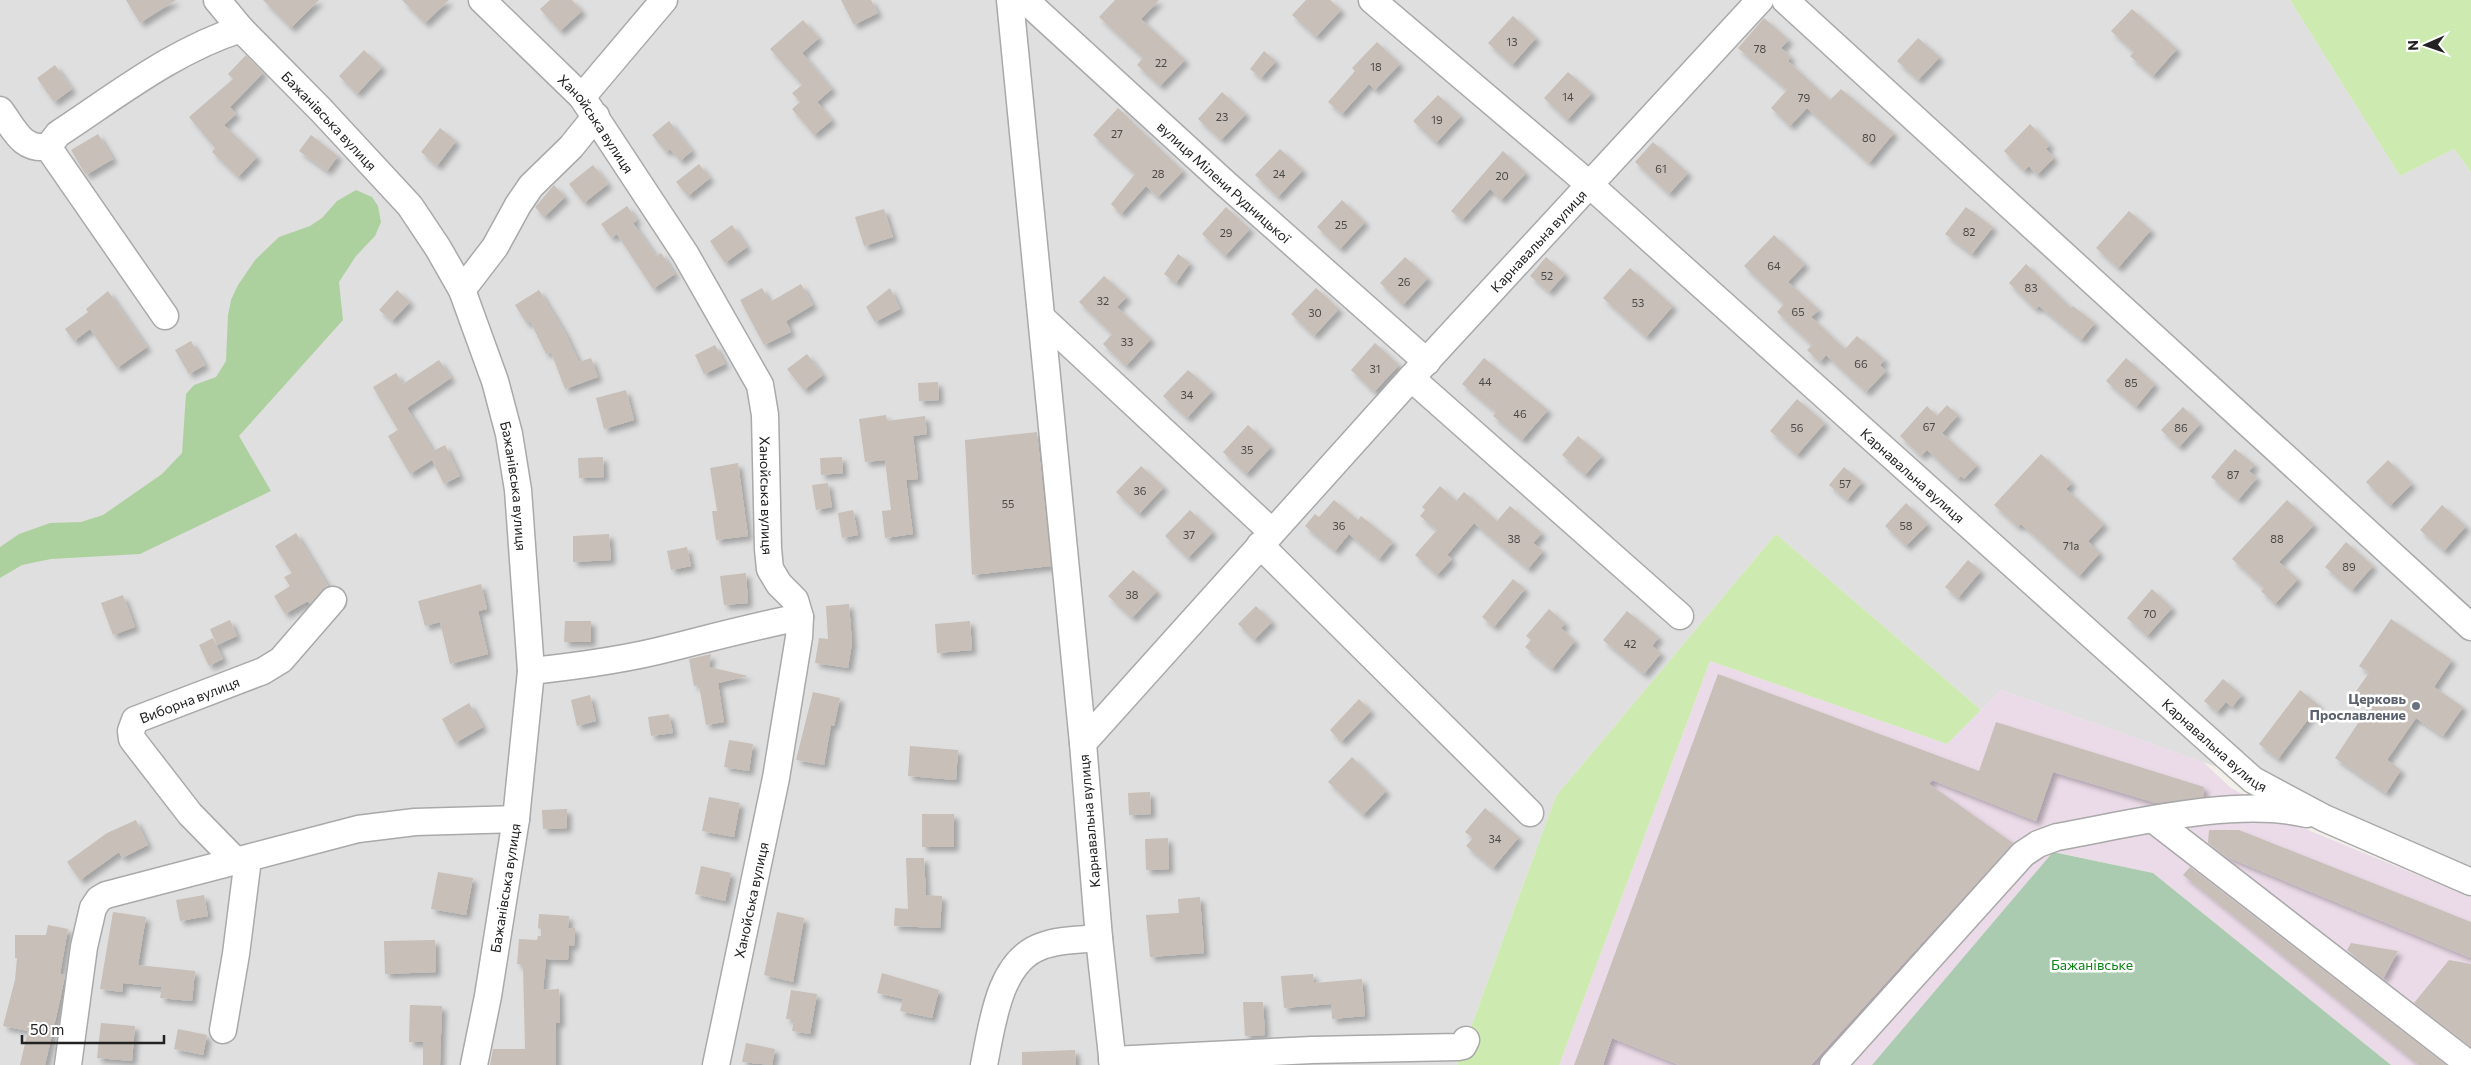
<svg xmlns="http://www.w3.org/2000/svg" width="2471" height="1065" viewBox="0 0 2471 1065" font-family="Commissioner,sans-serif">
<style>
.residential{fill:#e0dfdf}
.industrial{fill:#ebdbe8}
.grass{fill:#cdebb0}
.forest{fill:#add19e}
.cemetery{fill:#aacbaf}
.building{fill:#c7bfb8;filter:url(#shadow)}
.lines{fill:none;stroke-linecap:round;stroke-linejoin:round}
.minor-casing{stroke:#a9a9a9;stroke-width:29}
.minor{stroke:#fff;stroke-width:26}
.worship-dot{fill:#6b7280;stroke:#fff;stroke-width:2}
.labels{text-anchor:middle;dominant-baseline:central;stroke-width:5;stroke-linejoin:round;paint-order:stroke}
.number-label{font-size:11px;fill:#4b4948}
.street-label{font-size:14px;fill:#222;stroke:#fff}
.worship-label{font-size:14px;font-weight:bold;fill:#5b616d;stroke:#fff;text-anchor:end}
.park-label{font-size:14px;fill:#0c8416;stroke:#fff}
</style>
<defs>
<filter id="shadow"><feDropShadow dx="4.5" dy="4.5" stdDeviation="2.5" flood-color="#0004"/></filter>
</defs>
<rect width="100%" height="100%" fill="#f2efe9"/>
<path class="residential" d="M0,0h2290l110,176 54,-27 17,23v697l-218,-89 -252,-90 -20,20 -205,-176 -220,262 -99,269h-1457z"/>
<path class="industrial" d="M1710,661l237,83 54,-54 202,72 28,26 79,43 161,66v168h-80l-238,-192 -99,-21 -182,213h-313z"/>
<path class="grass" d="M2290,0h181v172l-17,-23 -54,27z
M1776,534l205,176 -34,34 -237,-83 -151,404h-102l99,-269z"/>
<path class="forest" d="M356,190l16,7 6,9 3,16 -6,14 -19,20 -17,26 4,38 -104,116 32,55 -131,63 -89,5 -29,6 -22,13v-31l19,-13 31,-11 31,-1 22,-7 59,-41 20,-21 4,-59 8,-9 22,-8 10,-16 2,-46 3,-15 7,-15 17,-25 24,-23 31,-11 12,-8 15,-17z"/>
<path class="cemetery" d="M2053,852l100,21 238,192h-519z"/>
<path class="building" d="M126,0h50l-36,23z
M263,0h56l-28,28z
M402,0h47l-24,23z
M550,0h22l10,11 -22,20 -20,-22z
M841,0h30l7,13 -24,12z
M1115,0h44l-18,19 44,41 -25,26 -23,-21 6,-7 -44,-41z
M1306,0h24l11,10 -25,27 -24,-22z
M2132,9l45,40 -24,27 -23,-20 4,-4 -23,-21z
M1513,16l23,22 -24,27 -24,-22z
M1764,18l25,22 -8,8 10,9 -3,4 42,39 11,-11 53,44 -25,30 -62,-55 -17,18 -19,-18 16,-18 -49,-42z
M803,20l16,18 -17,15 30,36 -15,13 15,18 -18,15 -22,-26 8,-7 -8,-9 10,-8 -32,-36z
M1918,38l22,19 -22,23 -21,-19z
M1377,42l23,22 -25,26 -6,-6 -27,30 -14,-12 27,-31 -3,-3z
M364,50l18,17 -25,27 -18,-18z
M1264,51l12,10 -15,17 -11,-9z
M246,55l17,18 -33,34 6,7 -12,11 33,32 -19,20 -26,-25 3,-4 -26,-31 44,-38 -5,-5z
M55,65l17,24 -18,13 -17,-24z
M1568,72l24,21 -25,27 -23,-22z
M1222,92l24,22 -25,26 -23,-21z
M1438,95l23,21 -25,27 -23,-22z
M1118,108l65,63 -25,26 -12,-11 -25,28 -10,-10 24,-30 -42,-39z
M669,121l23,30 -12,10 -10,-12 -4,3 -14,-17z
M2030,124l20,21 -4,4 8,9 -17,17 -8,-9 -5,5 -20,-20z
M440,128l16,13 -19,25 -16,-14z
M98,134l15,25 -27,16 -15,-25z
M311,135l27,21 -11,15 -28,-20z
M1653,142l35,31 -19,21 -34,-32z
M1280,149l23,21 -25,27 -23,-22z
M1503,151l23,22 -25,27 -11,-11 -28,31 -11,-9z
M699,164l11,14 -22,18 -12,-14z
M593,165l15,19 -24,19 -15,-19z
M554,185l11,12 -21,20 -9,-10z
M1342,200l23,22 -25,27 -23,-22z
M627,206l10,14 -4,3 23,33 5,-3 14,21 -22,15 -36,-55 -6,4 -10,-14z
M1226,207l24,22 -25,27 -23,-22z
M1966,207l27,20 -21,27 -27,-20z
M884,209l9,28 -29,9 -9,-29z
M2129,211l22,19 -33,38 -22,-20z
M732,225l15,22 -22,16 -15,-22z
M1774,235l31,29 -17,18 31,28 -8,7 34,32 12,-13 28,24 -5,5 6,6 -20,21 -40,-37 -6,7 -13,-12 5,-5 -35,-33 7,-8 -40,-38z
M1178,254l12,9 -14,20 -12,-9z
M1405,257l23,21 -25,27 -23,-22z
M1546,257l19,17 -16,18 -19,-16z
M2026,264l45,44 2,-2 22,17 -14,17 -42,-34 -4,3 -26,-26z
M1630,268l43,38 -27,31 -43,-39z
M1104,276l23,21 -10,10 34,32 -25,27 -23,-22 9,-10 -33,-32z
M801,284l12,21 -27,16 5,11 -27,13 -24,-45 22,-12 8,14z
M890,288l10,21 -25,13 -9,-15z
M1316,288l23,21 -25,27 -23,-22z
M397,290l13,12 -18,19 -13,-11z
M539,290l26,43 14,29 12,-4 7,19 -33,12 -14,-37 -5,2 -16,-33 -3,3 -12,-19z
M108,291l39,56 -30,21 -27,-39 -16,12 -9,-12 23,-17 -2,-3z
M191,341l14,24 -16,9 -14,-24z
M1375,343l24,22 -25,27 -23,-22z
M715,345l10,19 -21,10 -9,-19z
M807,354l16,21 -19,15 -17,-21z
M1484,358l64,52 -26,30 -29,-24 3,-4 -34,-28z
M2126,358l29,26 -19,23 -30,-26z
M439,360l12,18 -44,30 26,43 12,-6 15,31 -16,8 -12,-24 -22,14 -22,-38 10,-6 -25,-43 23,-14 7,11z
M1188,370l24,21 -25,27 -24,-22z
M938,382l1,18 -20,1 -1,-18z
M626,390l8,30 -30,9 -8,-31z
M1797,399l28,24 -28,32 -27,-24z
M1947,405l11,10 -16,18 35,32 -13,14 -3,-3 -3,3 -31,-29 -6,6 -21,-20 27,-30 10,10z
M2183,407l17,17 -21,23 -18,-17z
M886,415l1,6 38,-5 2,18 -14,2 5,43 -12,1 7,54 -28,4 -3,-27 9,-1 -6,-50 -20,2 -6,-43z
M1248,425l23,22 -25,27 -23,-22z
M1037,432l14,134 -79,9 -7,-135z
M1578,436l24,20 -17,19 -23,-20z
M2235,449l20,16 -6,6 8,7 -19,22 -27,-23z
M2041,454l31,29 -6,6 38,35 -16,17 12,12 -21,23 -51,-46 -7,-6 -3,3 -24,-22z
M603,457l1,20 -25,1 -1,-20z
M842,457l1,16 -22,2 -1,-17z
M2388,460l24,24 -22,22 -24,-24z
M738,463l10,73 -32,4 -4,-29h5l-7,-43z
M1141,466l23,21 -25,27 -23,-22z
M1844,467l18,15 -15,18 -18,-15z
M828,483l4,24 -16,3 -4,-25z
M1440,486l16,15 8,-9 33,29 13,-15 32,27 -9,10 10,8 -15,18 -54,-46 -27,32 5,4 -15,16 -22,-20 22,-25 -17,-14 5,-6 -3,-3z
M1334,500l24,20 3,-4 32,26 -14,17 -30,-25 -14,17 -30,-25 10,-12 4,3z
M2287,500l27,25 -35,37 19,17 -23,25 -14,-13 3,-3 -32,-29z
M1906,503l22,21 -22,22 -21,-20z
M2442,505l24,21 -22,25 -24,-21z
M853,510l5,25 -16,3 -4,-25z
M1190,510l23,22 -25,26 -23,-22z
M296,533l32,53 -18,18 -2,-3 -23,13 -11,-18 16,-10 -6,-9 8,-4 -17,-27z
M609,534l2,26 -38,2v-26z
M2346,542l27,24 -21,24 -27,-23z
M687,547l4,19 -20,4 -4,-19z
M1968,560l13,11 -23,27 -13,-11z
M1133,570l24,21 -25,27 -24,-22z
M746,573l2,30 -24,2 -4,-29z
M1513,579l12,10 -31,38 -12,-10z
M481,584l6,25 -9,2 10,43 -38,10 -10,-42 -15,4 -7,-25z
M2152,589l20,19 -25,28 -20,-18z
M123,595l12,32 -22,8 -12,-32z
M849,604l3,39 -4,25 -33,-5 4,-25 9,1 -2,-33z
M1256,606l16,16 -18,18 -16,-16z
M1549,609l16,14 -4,5 14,13 -23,28 -27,-22 6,-7 -5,-4z
M1627,611l32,26 -7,9 9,7 -17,21 -41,-34z
M2391,619l61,41 -18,27 29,20 -20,29 -27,-18 -29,42 14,10 -15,23 -51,-35 35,-53 -16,-11 15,-21 -10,-7z
M230,620l7,16 -20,9 -7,-16z
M565,621h26v21h-27z
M970,621l2,29 -35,3 -2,-29z
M213,638l10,21 -14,7 -10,-21z
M711,654l-2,13 39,9 -30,7 6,39 -18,3 -7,-40 -5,1 -5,-27z
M1718,674l261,97 17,-49 208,65 -1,10 -47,6 -103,-31 -17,49 -104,-41 -3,4 84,59 -202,222h-132l-67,-27 -9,27h-29z
M2223,679l19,16 -10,12 -6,-5 -9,10 -13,-11z
M2300,690l19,15 -41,54 -19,-15z
M813,692l27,6 -6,28 -3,-1 -7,40 -28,-5z
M590,695l6,26 -19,5 -6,-26z
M1359,699l12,12 -30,31 -11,-12z
M469,703l14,24 -28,16 -13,-24z
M669,714l4,19 -22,3 -3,-19z
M729,740l24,4 -4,27 -25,-4z
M910,746l48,4 -2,30 -48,-4z
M1352,757l34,34 -23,24 -35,-33z
M1150,792l1,22 -22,1 -1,-22z
M709,797l31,6 -6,34 -32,-6z
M1485,808l34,29 -26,31 -27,-22 7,-8 -8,-6z
M567,809v19l-24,1 -1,-19z
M922,814h32v33h-32z
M136,820l12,25 -26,13 -3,-6 -39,28 -13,-18 40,-29z
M2209,830h30l232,92v36l-244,-101 -19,-14z
M1168,838l1,31 -23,1 -1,-31z
M906,858h18l2,37 16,1 -2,32 -46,-2 1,-18 13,1z
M701,866l30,7 -6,28 -30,-7z
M2190,867l256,198h-27l-236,-190z
M438,872l35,6 -7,37 -35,-6z
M204,895l4,21 -28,5 -4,-21z
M1200,897l4,56 -54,4 -4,-42 33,-2 -1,-14z
M113,912l33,5 -8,48 57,6 -3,30 -32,-3 2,-11 -39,-4 -1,9 -22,-3z
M777,912l27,6 -11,64 -29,-7z
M539,914l30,2 -1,12h7l-1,18 -5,-1 -1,15 -22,-1 -3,31 16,-1 1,34h-4v42h-66l3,-16h32l-2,-84 -6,-1 2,-25 18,1 1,-4h3v-7l-3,-1z
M48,925l20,4 -8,45 5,1 -5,25 -15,65h-25l8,-34 -25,-5 12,-46 2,-22h-2v-23h31z
M435,940l1,32 -51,2 -1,-33z
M2351,943l47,8 -15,28 -36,-29z
M2449,960l22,4v83l-57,-44z
M882,973l57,17 -7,28 -32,-7 3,-12 -26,-6z
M1313,974l1,9 48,-4 3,37 -33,3 -1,-15 -47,4 -3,-32z
M791,990l26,4 -7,40 -18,-3 2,-11 -8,-1z
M1243,1002h20l2,33 -20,1z
M410,1005l32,1 -2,59h-17v-23h-14z
M101,1023l34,3 -3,35 -35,-3z
M178,1029l29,6 -4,20 -29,-6z
M746,1043l29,6 -3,16 -30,-3z
M1075,1050l1,15h-54v-13z"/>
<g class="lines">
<defs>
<g id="minor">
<path id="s1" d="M217,0l24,29 80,81 89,96 28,42 24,42 33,91 14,53 9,56 13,181 -15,148 -28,177 -14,69"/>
<path id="s2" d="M482,0l100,97 104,158 74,130 5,30 3,134 2,20 9,15 16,16 5,17 -1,20 -23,141 -60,287"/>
<path d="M1010,0l73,743"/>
<path id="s3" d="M1025,0l201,184 201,178"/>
<path id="s4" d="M1372,0l218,185 663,595 71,38 147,64"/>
<path d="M1785,0l686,627"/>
<path d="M582,97l82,-97"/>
<path d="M0,110c15,20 21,40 48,37l117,169"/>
<path d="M48,147l10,-13c58,-38 116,-84 183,-105"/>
<path d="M462,290l33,-43 23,-42 13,-19 40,-39 25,-31"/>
<path d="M1042,318l230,214"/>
<path d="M1411,378l269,238"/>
<path d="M1260,545l270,268"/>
<path d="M531,671c47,-5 93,-11 139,-23 44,-11 86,-22 130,-31"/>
<path d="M2154,820l316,245"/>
<path id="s5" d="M237,862l-47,-48 -58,-75 -1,-8 4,-11 128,-49 18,-11 52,-60"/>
<path d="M1099,938l14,127"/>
<path d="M223,1030l13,-76 12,-95"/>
<path d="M1112,1060l200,-10 146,-3 5,-1 3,-6"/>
<path d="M68,1065l16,-118 9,-39 6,-9 7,-4 252,-66 57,-7 101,-3"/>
<path id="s6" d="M984,1065c8,-38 14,-104 58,-119 18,-7 39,-6 57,-8l-16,-195 328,-365 349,-378"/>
<path d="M1833,1065l190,-211 15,-10 19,-7c73,-13 178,-40 250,-23"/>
</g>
</defs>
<use href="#minor" class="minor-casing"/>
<use href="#minor" class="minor"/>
</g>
<circle class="worship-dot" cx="2416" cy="706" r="5"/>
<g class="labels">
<g class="number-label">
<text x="1512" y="41">13</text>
<text x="1760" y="48">78</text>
<text x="1161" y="62">22</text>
<text x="1376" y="66">18</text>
<text x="1568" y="96">14</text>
<text x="1804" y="97">79</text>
<text x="1222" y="116">23</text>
<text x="1437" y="119">19</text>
<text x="1117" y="133">27</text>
<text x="1869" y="137">80</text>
<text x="1661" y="168">61</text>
<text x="1158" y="173">28</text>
<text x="1279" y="173">24</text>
<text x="1502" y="175">20</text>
<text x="1341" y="224">25</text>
<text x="1969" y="231">82</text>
<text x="1226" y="232">29</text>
<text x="1774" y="265">64</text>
<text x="1547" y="275">52</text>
<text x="1404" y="281">26</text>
<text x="2031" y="287">83</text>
<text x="1103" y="300">32</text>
<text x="1638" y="302">53</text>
<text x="1798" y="311">65</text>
<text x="1315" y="312">30</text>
<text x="1127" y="341">33</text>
<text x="1861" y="363">66</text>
<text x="1375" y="368">31</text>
<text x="1485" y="381">44</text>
<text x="2131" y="382">85</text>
<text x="1187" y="394">34</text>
<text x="1520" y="413">46</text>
<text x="1929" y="426">67</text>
<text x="1797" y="427">56</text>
<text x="2181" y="427">86</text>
<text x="1247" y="449">35</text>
<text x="2233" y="474">87</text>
<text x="1845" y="483">57</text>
<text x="1140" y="490">36</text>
<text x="1008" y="503">55</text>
<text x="1339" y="525">36</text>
<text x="1906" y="525">58</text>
<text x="1189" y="534">37</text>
<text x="1514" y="538">38</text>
<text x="2277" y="538">88</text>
<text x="2071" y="545">71а</text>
<text x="2349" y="566">89</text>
<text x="1132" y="594">38</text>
<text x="2150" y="613">70</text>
<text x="1630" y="643">42</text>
<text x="1495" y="838">34</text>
</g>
<g class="street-label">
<text stroke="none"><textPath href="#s1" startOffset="165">Бажанівська вулиця</textPath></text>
<text stroke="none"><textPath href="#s2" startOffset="169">Ханойська вулиця</textPath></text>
<text stroke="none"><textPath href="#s3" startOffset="270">вулиця Мілени Рудницької</textPath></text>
<text stroke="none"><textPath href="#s6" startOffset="1070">Карнавальна вулиця</textPath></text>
<text stroke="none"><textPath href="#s4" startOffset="720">Карнавальна вулиця</textPath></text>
<text stroke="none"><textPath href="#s1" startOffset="585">Бажанівська вулиця</textPath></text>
<text stroke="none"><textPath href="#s2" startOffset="589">Ханойська вулиця</textPath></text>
<text stroke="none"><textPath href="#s5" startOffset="240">Виборна вулиця</textPath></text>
<text stroke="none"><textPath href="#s4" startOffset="1125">Карнавальна вулиця</textPath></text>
<text transform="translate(1089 821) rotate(-95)">Карнавальна вулиця</text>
<text transform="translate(505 888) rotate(-81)">Бажанівська вулиця</text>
<text transform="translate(751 900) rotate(-78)">Ханойська вулиця</text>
</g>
<g class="worship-label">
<text x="2406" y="698">Церковь<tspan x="2406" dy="16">Прославление</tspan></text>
</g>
<g class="park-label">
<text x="2092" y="964">Бажанівське</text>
</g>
</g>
<g transform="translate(2426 45) rotate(268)" stroke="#ffffff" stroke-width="4" paint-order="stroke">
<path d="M0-4L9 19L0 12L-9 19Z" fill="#222222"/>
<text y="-8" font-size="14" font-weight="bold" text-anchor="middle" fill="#222222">N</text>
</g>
<path d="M22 1035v8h142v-8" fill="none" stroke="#222222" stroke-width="2.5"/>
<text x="30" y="1035" font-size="15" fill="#222222" stroke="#ffffff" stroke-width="4" paint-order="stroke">50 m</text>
</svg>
